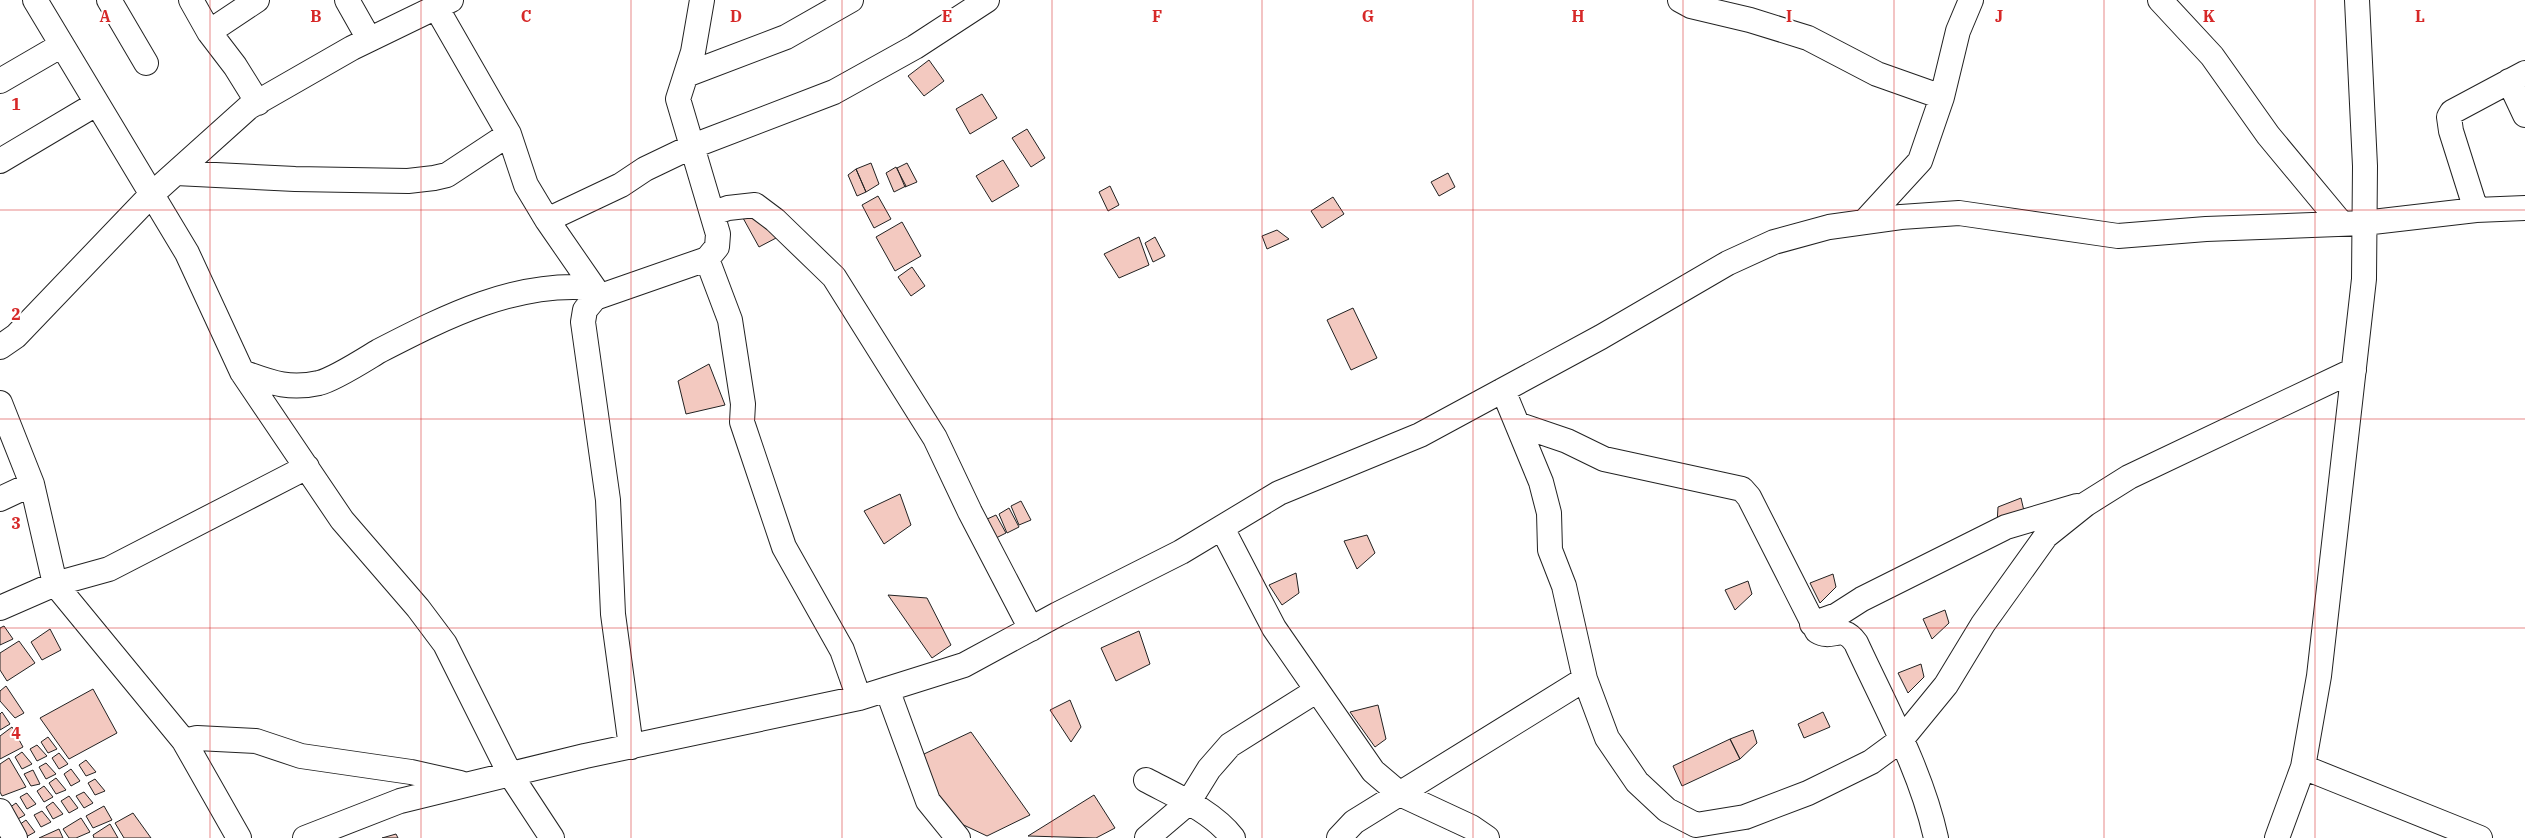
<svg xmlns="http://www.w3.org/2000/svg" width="2525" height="838" viewBox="0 0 2525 838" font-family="'IBM Plex Serif',serif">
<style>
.building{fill:#f3c9c0;stroke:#222}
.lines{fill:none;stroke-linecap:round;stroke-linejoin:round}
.minor-casing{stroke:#222;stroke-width:26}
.minor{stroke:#fff;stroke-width:24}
.grid{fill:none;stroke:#d62828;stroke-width:1;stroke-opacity:0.55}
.grid-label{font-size:16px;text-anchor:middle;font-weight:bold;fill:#d62828;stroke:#fff;stroke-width:4;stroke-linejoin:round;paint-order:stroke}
</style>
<rect width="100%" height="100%" fill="#fff"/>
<path class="building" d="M929,60l15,21 -20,15 -16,-20z
M982,94l15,24 -27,16 -14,-25z
M1027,129l18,29 -14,9 -19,-29z
M1003,160l16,26 -27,16 -16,-26z
M871,163l8,21 -13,8 -10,-23z
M907,163l10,19 -12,5 -8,-19z
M896,167l10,19 -12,6 -8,-19z
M856,169l10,23 -9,4 -9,-21z
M1448,173l7,14 -16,9 -8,-14z
M1110,186l9,19 -11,6 -9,-19z
M878,196l13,23 -17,9 -12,-23z
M1333,197l11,17 -22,14 -11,-17z
M758,216l20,21 -19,10 -16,-29z
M902,222l19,34 -26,15 -19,-34z
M1277,230l12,9 -22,10 -5,-13z
M1139,237l10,28 -30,13 -15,-24z
M1155,237l10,19 -12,6 -8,-19z
M912,267l13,19 -14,10 -13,-19z
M1353,308l24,50 -26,12 -24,-50z
M709,364l16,41 -39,9 -8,-33z
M900,494l11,31 -27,19 -20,-33z
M2021,498l3,13 -27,13 1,-17z
M1021,501l10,19 -12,5 -8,-19z
M1009,508l10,19 -12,6 -8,-19z
M996,515l10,18 -12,6 -9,-19z
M1367,535l8,18 -18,16 -13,-28z
M1296,573l3,20 -17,12 -13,-20z
M1833,574l3,13 -16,16 -10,-20z
M1748,581l4,13 -17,16 -10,-20z
M888,595l39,3 24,47 -19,13z
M1945,610l4,13 -17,16 -9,-20z
M4,626l9,13 -13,6v-17z
M50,629l11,21 -19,10 -11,-18z
M1139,631l11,33 -34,17 -15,-33z
M19,641l16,22 -28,18 -7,-11v-17z
M1921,664l3,13 -16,16 -10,-20z
M6,686l18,27 -9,5 -15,-17v-10z
M93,689l24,44 -48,26 -29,-41z
M1070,700l11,27 -10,15 -21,-32z
M1378,705l8,34 -11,8 -25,-35z
M2,712l8,12 -10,6v-16z
M1823,712l7,15 -26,11 -6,-14z
M12,727l11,20 -23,12v-23z
M1753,730l4,13 -17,16 -10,-20z
M971,732l59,83 -43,21 -51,-24 -12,-58z
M48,737l9,12 -9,4 -7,-11z
M1730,739l10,20 -58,27 -9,-20z
M37,745l10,11 -10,5 -7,-12z
M22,752l10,12 -10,5 -7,-12z
M59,753l9,11 -9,5 -7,-11z
M9,758l17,29 -24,9 -2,-4v-28z
M86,760l10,12 -10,4 -7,-11z
M46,763l10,11 -10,5 -7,-12z
M71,769l9,12 -9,5 -7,-12z
M33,770l7,14 -9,2 -7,-12z
M56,778l10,12 -10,4 -7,-11z
M95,779l10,12 -10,4 -7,-12z
M44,786l9,11 -9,5 -7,-11z
M84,792l9,11 -9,5 -8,-12z
M27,793l9,11 -9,5 -7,-12z
M1094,795l21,33 -19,10 -68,-2z
M69,796l9,12 -9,5 -8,-12z
M53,802l10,12 -10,5 -7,-12z
M16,803l9,12 -9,5 -7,-12z
M104,806l8,14 -19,8 -7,-12z
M42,811l9,11 -10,5 -7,-12z
M133,813l18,25h-27l-9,-15z
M81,818l9,14 -14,6h-7l-6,-9z
M26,820l9,12 -9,5 -7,-12z
M110,824l8,14h-24l-1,-3z
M59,829l4,9h-24z
M396,834l2,4h-16z"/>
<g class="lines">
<defs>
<path id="minor" d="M35,0l152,253 55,119 100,148 76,88 27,36 65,130 42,64
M109,0l37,63
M191,0l18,32
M257,0l-48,32 26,34 23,37
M347,0l22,39
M1680,0l11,6 59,14 58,18 69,36 65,23
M2160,0l52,56 56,79 73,88
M436,7l73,127 17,51 21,35 47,68 1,10
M686,75l100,-38 65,-37
M0,81l62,-36
M2509,81l16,34
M0,161l96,-57
M176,173l119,6 113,2 26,-3 13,-3 62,-41
M2476,210l-25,-79 -2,-14 3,-5 73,-39
M714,213l14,-5 27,-3 20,15 59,57 101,161 35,74 61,117
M547,220l74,-35 24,-16 48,-23 141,-54 81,-45 72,-47
M1864,222l56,-61 22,-64 16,-66 13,-31
M707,259l23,61 13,84 -1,18 42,125 58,103 17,48
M0,347l16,-11 135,-141 98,-88 103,-59 99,-48
M242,372c28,10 46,18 77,11 16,-4 45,-23 60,-32 66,-34 138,-71 215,-63
M1503,390l38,92 8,31 1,37 14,36 21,93 22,59 30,44 30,28 29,15 49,-8 63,-24 63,-31 30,-22 45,-55 37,-61 63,-88 40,-32 43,-27 225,-107
M0,403l32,81 23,100 129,157 55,97
M1517,424l50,17 37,18 138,30 7,8 68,134c16,10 24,-9 39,12 29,63 65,127 80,195
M0,499l32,-15
M1222,528l52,100 99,143 27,23 71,33 16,11
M0,608l55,-24 54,-15 198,-102
M1812,624l25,-9 25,-16 144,-72 71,-21
M887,689l41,112 30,37
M184,741l13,-3 59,3 45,15 110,16 49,11
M631,747l-18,-133 -5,-114 -25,-178 2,-12 10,-12 112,-39 10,-12 1,-13 -40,-135 15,-47 9,-52
M2303,767l177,71
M1146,780c30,16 66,31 87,58
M0,811l15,27
M305,838l95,-37 185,-45 274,-58 105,-33 94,-51 123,-62 98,-59 141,-58 181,-98 127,-74 46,-21 55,-15 72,-10 58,-4 159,23 88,-7 158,-6 112,-13 49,-2
M1147,838l41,-35 21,-34 21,-24 86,-54
M1339,838l15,-16 231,-143
M2277,838l26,-71 16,-91 45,-397 1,-113 -8,-166"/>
</defs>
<use href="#minor" class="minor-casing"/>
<use href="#minor" class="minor"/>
</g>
<path class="grid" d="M210,0v838M421,0v838M631,0v838M842,0v838M1052,0v838M1262,0v838M1473,0v838M1683,0v838M1894,0v838M2104,0v838M2315,0v838M0,210h2525M0,419h2525M0,628h2525"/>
<g class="grid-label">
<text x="105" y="22">A</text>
<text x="316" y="22">B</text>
<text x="526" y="22">C</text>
<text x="736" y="22">D</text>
<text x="947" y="22">E</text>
<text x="1157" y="22">F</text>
<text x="1368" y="22">G</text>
<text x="1578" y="22">H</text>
<text x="1789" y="22">I</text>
<text x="1999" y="22">J</text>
<text x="2209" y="22">K</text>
<text x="2420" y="22">L</text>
<text x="16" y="110">1</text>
<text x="16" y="320">2</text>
<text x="16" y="529">3</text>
<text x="16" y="739">4</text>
</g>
</svg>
